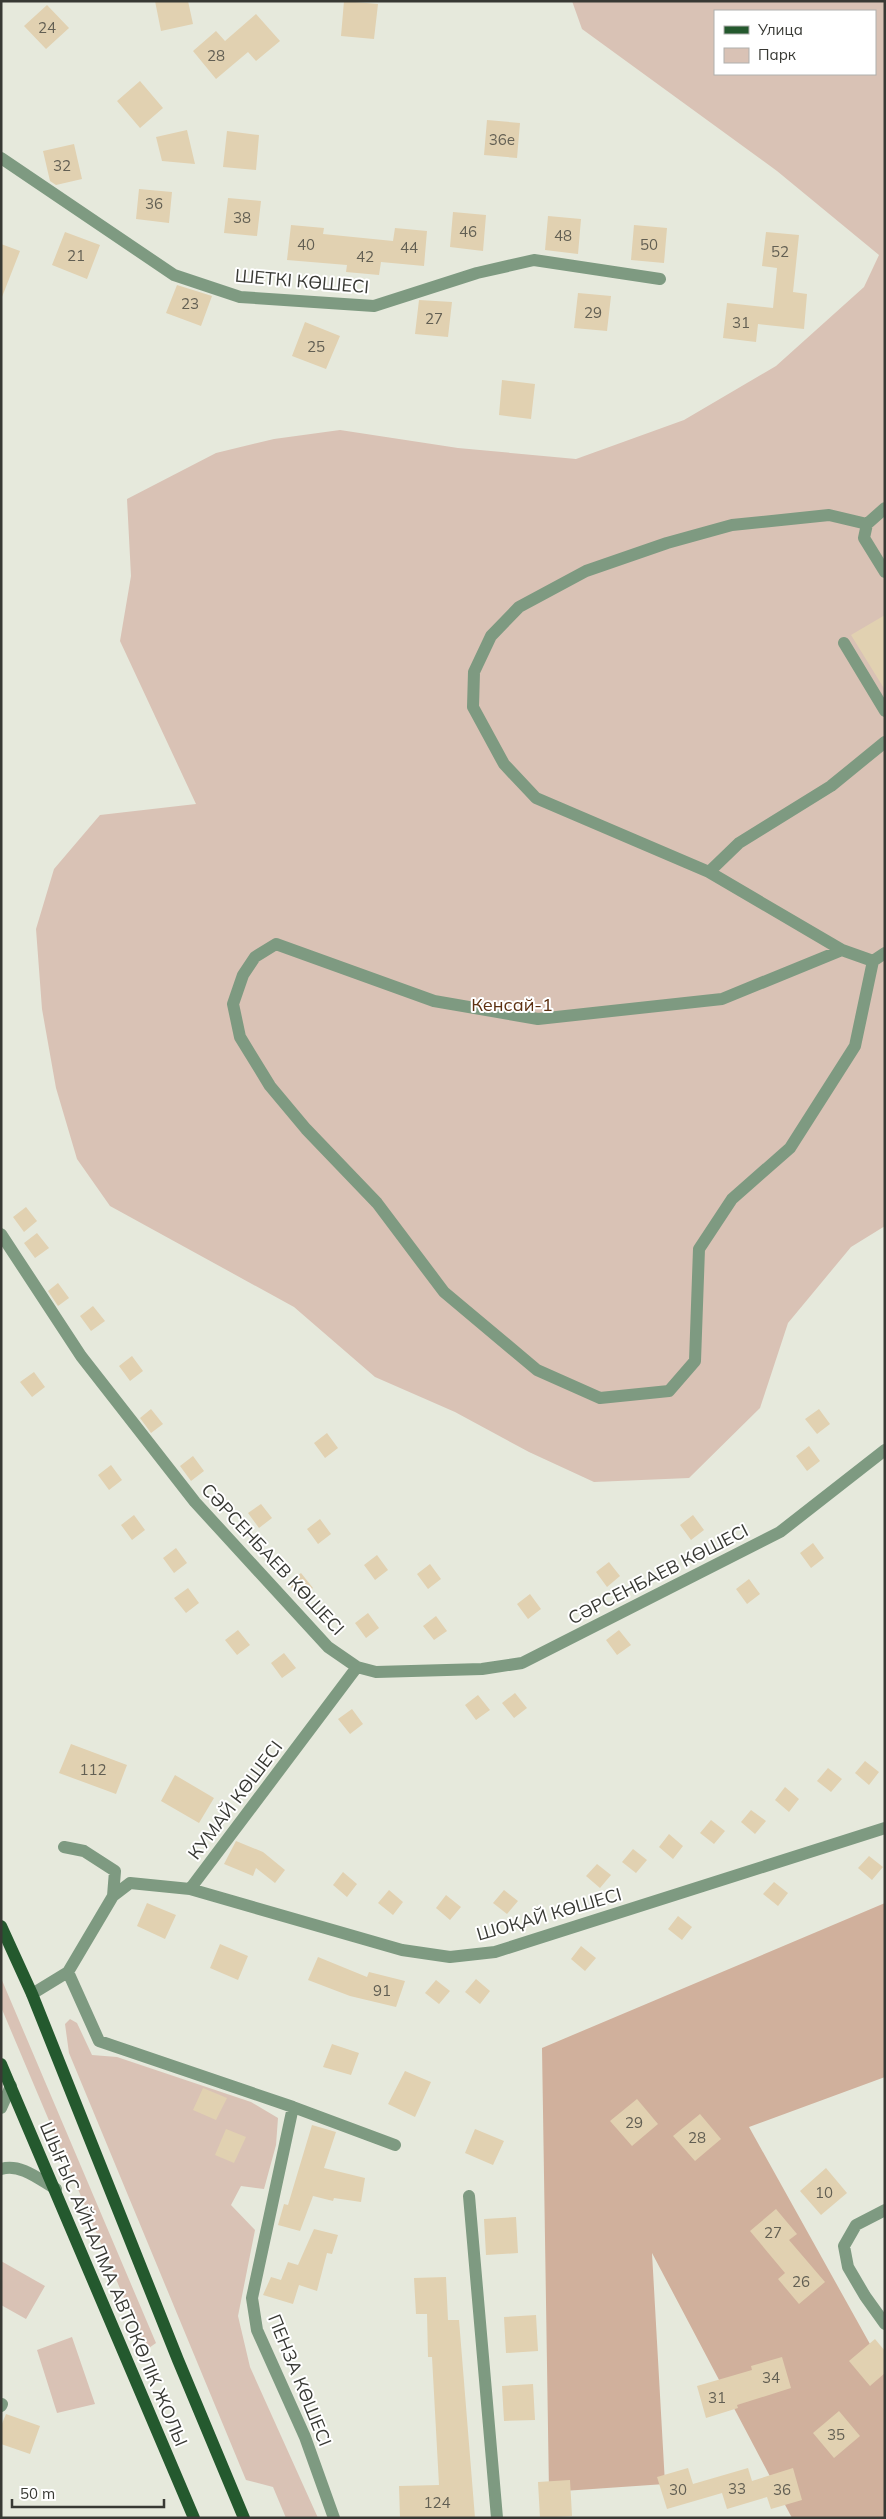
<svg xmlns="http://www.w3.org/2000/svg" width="886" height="2519" viewBox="0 0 886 2519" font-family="Mulish,sans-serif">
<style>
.green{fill:#d9c2b5;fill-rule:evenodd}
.forest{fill:#d0b09c}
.building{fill:#e1d1b1}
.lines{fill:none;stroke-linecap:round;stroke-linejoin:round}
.minor{stroke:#7e9a81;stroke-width:12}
.major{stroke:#24592e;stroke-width:12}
.labels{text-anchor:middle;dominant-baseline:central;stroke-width:4;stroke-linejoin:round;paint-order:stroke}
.number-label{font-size:15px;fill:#625f53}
.street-label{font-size:18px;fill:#383934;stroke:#fff}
.park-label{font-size:18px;fill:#5d3112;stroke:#fff}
</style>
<rect width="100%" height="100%" fill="#e6e9dc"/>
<path class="green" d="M572,1h313v1225l-34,21 -63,76 -28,85 -71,70 -95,4 -65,-30 -74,-40 -80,-35 -81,-70 -184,-101 -33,-47 -21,-71 -14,-79 -6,-80 18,-60 46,-54 96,-11 -76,-163 11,-65 -4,-77 89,-46 58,-14 66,-9 118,18 118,11 108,-39 92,-54 88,-79 15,-32 -102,-84 -195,-142zM715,11h160v63h-160z
M1,1978l155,365 -10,7 -145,-343z
M70,2019l7,4 15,32 25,2 134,45 27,16 -2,27 -12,44 -23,-3 -10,19 24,25 -17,86 12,51 68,151h-32l-13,-31 -27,-7 -177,-427 -4,-29z
M1,2261l44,25 -19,33 -25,-14z
M72,2337l23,67 -38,9 -20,-63z"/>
<path class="forest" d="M885,1903v174l-136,50 136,244v147h-93l-140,-265 13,231 -116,8 -7,-444z"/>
<path class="building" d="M155,1h33l5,23 -32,7z
M344,1l34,3 -4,35 -33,-3z
M47,5l22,23 -23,21 -22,-23z
M256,14l24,27 -24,20 -8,-9 -32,27 -23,-28 23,-20 9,10z
M140,81l23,27 -23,20 -23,-27z
M487,120l33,3 -3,35 -33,-3z
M187,130l8,34 -33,-3 -6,-24z
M227,131l32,4 -3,35 -33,-3z
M74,144l8,35 -26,6 -6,-4 -7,-30z
M139,189l33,3 -3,31 -33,-4z
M228,198l33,3 -4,35 -33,-3z
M453,212l33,3 -3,36 -33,-4z
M548,216l33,3 -3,35 -33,-4z
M291,225l33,3 -1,6 70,7 2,-13 32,3 -3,35 -43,-4 -2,13 -33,-3 1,-7 -60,-5z
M634,225l33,3 -3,35 -33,-3z
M65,232l35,13 -13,34 -35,-14z
M766,232l33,3 -6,57 14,2 -3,35 -46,-5 -2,18 -33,-4 4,-35 46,5 4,-40 -15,-2z
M1,244l19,7 -18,46h-1z
M177,285l35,11 -11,30 -35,-13z
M578,293l33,3 -4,35 -33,-3z
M419,300l33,2 -4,35 -33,-3z
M305,322l35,14 -14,33 -34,-13z
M502,380l33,4 -4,35 -32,-4z
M885,615v75l-34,-55z
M26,1207l11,14 -13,11 -11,-15z
M37,1233l12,15 -14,10 -11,-15z
M58,1283l11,15 -11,8 -10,-15z
M93,1306l12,15 -14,10 -11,-15z
M132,1356l11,15 -13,10 -11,-15z
M34,1372l11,15 -13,10 -12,-15z
M151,1409l12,15 -12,9 -11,-15z
M819,1409l11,15 -13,10 -12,-15z
M327,1433l11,15 -13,10 -11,-15z
M809,1446l11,15 -13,10 -11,-15z
M193,1456l11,15 -13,10 -11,-15z
M111,1465l11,15 -13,10 -11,-15z
M261,1504l11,14 -13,10 -11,-15z
M134,1515l11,15 -13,10 -11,-15z
M693,1515l11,15 -13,10 -11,-15z
M320,1519l11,15 -13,10 -11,-15z
M813,1543l11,15 -13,10 -11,-15z
M176,1548l11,15 -13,10 -11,-15z
M377,1555l11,15 -13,10 -11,-15z
M609,1562l11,14 -13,11 -11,-15z
M430,1564l11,15 -13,10 -11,-15z
M301,1573l12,15 -14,10 -11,-15z
M749,1579l11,15 -13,10 -11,-15z
M188,1588l11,15 -13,10 -12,-15z
M530,1594l11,15 -13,10 -11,-15z
M368,1613l11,15 -13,10 -11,-15z
M436,1616l11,15 -13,9 -11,-14z
M238,1630l12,15 -13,10 -12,-15z
M619,1630l12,15 -14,10 -11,-15z
M284,1653l12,15 -14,10 -11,-15z
M515,1693l12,15 -13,10 -12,-15z
M478,1695l12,15 -14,10 -11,-15z
M352,1709l11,15 -13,10 -12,-15z
M71,1744l56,21 -11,29 -57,-21z
M865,1761l14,11 -10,13 -14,-12z
M828,1768l14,11 -11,13 -14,-11z
M175,1775l39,23 -15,25 -38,-22z
M785,1787l14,12 -10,13 -14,-12z
M751,1810l15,11 -11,13 -14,-12z
M711,1820l14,11 -11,13 -14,-11z
M669,1834l14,12 -10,13 -14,-12z
M236,1841l27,11 22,18 -10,13 -19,-15 -3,8 -29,-12z
M633,1849l14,11 -11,13 -14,-11z
M869,1856l14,11 -11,13 -14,-12z
M597,1864l14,11 -11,13 -14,-12z
M343,1872l14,12 -10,13 -14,-12z
M774,1882l14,11 -10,13 -15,-12z
M389,1890l14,12 -10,13 -15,-12z
M504,1890l14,11 -11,13 -14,-11z
M446,1895l15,12 -11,13 -14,-12z
M147,1903l29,12 -11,24 -28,-13z
M678,1916l14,11 -10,13 -14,-11z
M220,1944l28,12 -10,24 -28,-12z
M581,1946l15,12 -11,13 -14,-12z
M318,1957l49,20 2,-5 36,9 -9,26 -46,-11 -42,-16z
M476,1979l14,12 -10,13 -15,-12z
M436,1980l14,11 -11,13 -14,-11z
M332,2044l27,9 -8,22 -28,-8z
M405,2071l26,11 -16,35 -27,-13z
M203,2088l24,10 -11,22 -23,-10z
M637,2099l21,25 -26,22 -22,-25z
M700,2114l21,25 -26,22 -22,-25z
M312,2125l24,7 -12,36 41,10 -4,24 -27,-4 -1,3 -20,-5 -13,35 -22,-6 6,-21 4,1z
M226,2129l20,8 -12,26 -19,-8z
M475,2129l29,12 -11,24 -28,-12z
M826,2168l21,25 -26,22 -21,-24z
M776,2209l21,25 -8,6 36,42 -26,22 -21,-25 7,-6 -35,-42z
M516,2217l2,36 -32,2 -2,-36z
M314,2229l24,6 -6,19 -5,-1 -10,38 -18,-6 -6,19 -30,-9 8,-18 10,3 7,-18 10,3z
M446,2277l2,43h11l16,198h-75l-1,-32 40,-1 -7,-128h-4l-1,-43h-11l-2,-36z
M536,2315l2,36 -32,2 -2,-36z
M875,2339l10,12v22l-15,13 -21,-25z
M782,2357l9,31 -54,17 1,3 -32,10 -9,-32 55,-16 -1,-4z
M533,2384l2,36 -31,1 -2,-35z
M839,2411l21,25 -26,22 -21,-25z
M6,2414l34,12 -10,28 -29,-10v-18z
M688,2468l5,16 55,-16 4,13 41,-13 9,32 -31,9 -4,-12 -40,12 -5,-16 -55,16 -10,-32z
M570,2480l2,36 -32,2 -2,-36z"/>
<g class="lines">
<path class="minor" d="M1,158l173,117 66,22 134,9 103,-33 57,-13 126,19
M885,508l-18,16 -3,14 21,34
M867,524l-38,-9 -97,10 -65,18 -81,28 -67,36 -28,29 -17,36 -1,35 31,57 32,34 173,74 133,78 31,11 12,-8
M844,643l41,68
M709,872l30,-29 92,-57 54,-44
M842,950l-120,49 -184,20 -104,-18 -158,-57 -21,13 -12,18 -10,29 7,33 30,49 36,43 71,74 67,89 93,78 63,28 69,-7 26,-30 4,-112 33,-50 58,-51 65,-102 18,-85
M1,1234l80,122 114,146 133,145 29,20 19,5 106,-3 40,-6 258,-131 105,-82
M190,1889l167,-222
M113,1896l17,-13 60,6 212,61 48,7 45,-5 390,-124
M68,1972l31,69 194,66 102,38
M32,1994l36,-22 45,-76 2,-25 -31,-20 -20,-4
M293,2107l-41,191 5,32 48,107 29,81
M1,2108l10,-22
M1,2169c20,-6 39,11 55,20
M469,2196l28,322
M885,2210l-29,15 -12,21 4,21 17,29 20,28
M1,2406l1,-2"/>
<path class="major" d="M1,1926l31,68 146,366 66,158
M1,2064l193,454"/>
</g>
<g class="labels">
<g class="number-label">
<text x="47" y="27">24</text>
<text x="216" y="55">28</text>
<text x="502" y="139">36е</text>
<text x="62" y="165">32</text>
<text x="154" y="203">36</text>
<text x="242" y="217">38</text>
<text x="468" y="231">46</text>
<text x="563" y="235">48</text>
<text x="306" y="244">40</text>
<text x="649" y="244">50</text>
<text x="409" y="247">44</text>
<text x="780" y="251">52</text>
<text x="76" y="255">21</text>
<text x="365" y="256">42</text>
<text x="190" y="303">23</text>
<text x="593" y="312">29</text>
<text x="434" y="318">27</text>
<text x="741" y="322">31</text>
<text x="316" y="346">25</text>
<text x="93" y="1769">112</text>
<text x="382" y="1990">91</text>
<text x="634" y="2122">29</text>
<text x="697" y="2137">28</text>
<text x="824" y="2192">10</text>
<text x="773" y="2232">27</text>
<text x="801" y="2281">26</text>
<text x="771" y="2377">34</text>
<text x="717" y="2397">31</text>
<text x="836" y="2434">35</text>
<text x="737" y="2488">33</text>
<text x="678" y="2489">30</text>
<text x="782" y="2489">36</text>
<text x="437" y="2502">124</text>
</g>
<g class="street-label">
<text transform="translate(302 281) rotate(5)">ШЕТКІ КӨШЕСІ</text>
<text transform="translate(273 1559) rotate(47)">СӘРСЕНБАЕВ КӨШЕСІ</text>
<text transform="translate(658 1574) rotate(-27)">СӘРСЕНБАЕВ КӨШЕСІ</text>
<text transform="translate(235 1800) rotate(-53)">КУМАЙ КӨШЕСІ</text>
<text transform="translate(549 1914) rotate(-16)">ШОҚАЙ КӨШЕСІ</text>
<text transform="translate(114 2284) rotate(67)">ШЫҒЫС АЙНАЛМА АВТОКӨЛІК ЖОЛЫ</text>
<text transform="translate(300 2380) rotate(68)">ПЕНЗА КӨШЕСІ</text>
</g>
<g class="park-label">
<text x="512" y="1004">Кенсай-1</text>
</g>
</g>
<rect width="886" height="2519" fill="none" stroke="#383934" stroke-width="5"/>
<rect x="714" y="10" width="162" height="65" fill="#ffffff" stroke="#afb0ae"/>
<rect x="724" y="26" width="25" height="8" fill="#24592e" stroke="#afb0ae"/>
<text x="758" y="35" font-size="15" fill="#383934">Улица</text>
<rect x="724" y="48" width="25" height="15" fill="#d9c2b5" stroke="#afb0ae"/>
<text x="758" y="60" font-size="15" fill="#383934">Парк</text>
<path d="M12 2499v8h152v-8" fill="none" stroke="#383934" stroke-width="2.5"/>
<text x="20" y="2499" font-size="15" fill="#383934" stroke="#ffffff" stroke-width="4" paint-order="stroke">50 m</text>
</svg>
